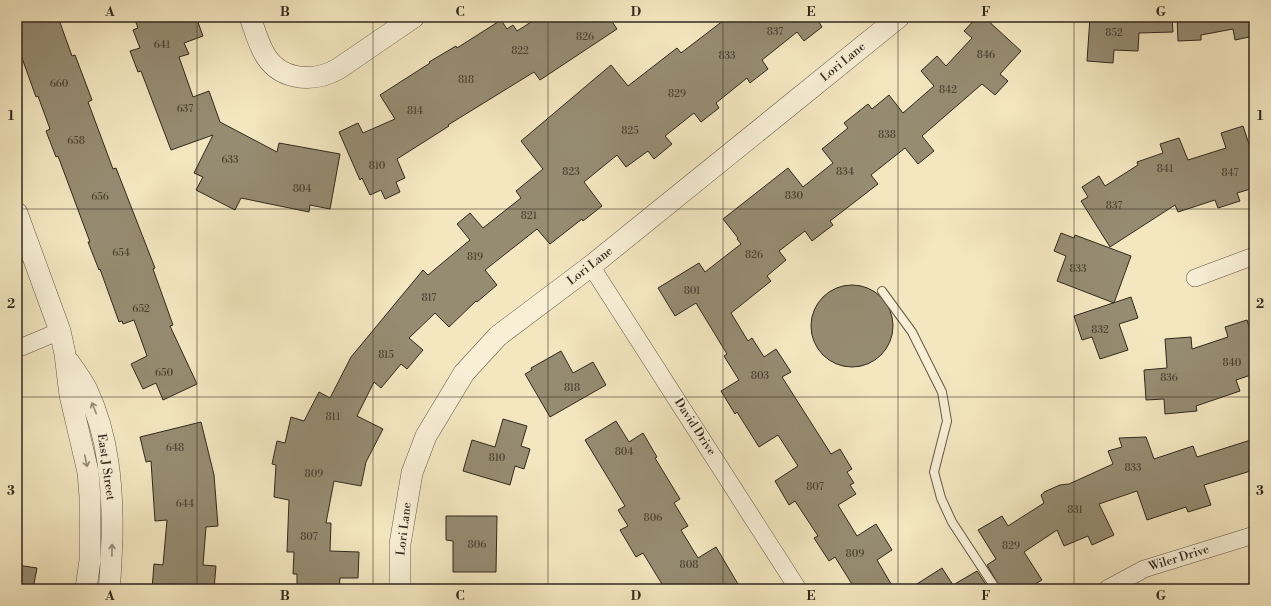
<svg xmlns="http://www.w3.org/2000/svg" width="1271" height="606" viewBox="0 0 1271 606" font-family="'Libre Bodoni',serif">
<style>
.building{fill:#968c72;stroke:#31291e}
.lines{fill:none;stroke-linecap:round;stroke-linejoin:round}
.service-casing{stroke:#625846;stroke-width:10}
.minor-casing{stroke:#625846;stroke-width:18}
.tertiary-casing{stroke:#625846;stroke-width:22}
.service{stroke:#f8efd6;stroke-width:8}
.minor{stroke:#f8efd6;stroke-width:17}
.tertiary{stroke:#f8efd6;stroke-width:21}
.oneway{stroke:#948c7a}
.grid{fill:none;stroke:#31291e;stroke-width:1;stroke-opacity:0.55}
.labels{text-anchor:middle;dominant-baseline:central;stroke-width:3.5;stroke-linejoin:round;paint-order:stroke}
.number-label{font-size:10px;fill:#4a4233}
.street-label{font-size:12px;fill:#31291e;stroke:#f8efd6}
.neatline{fill:none;stroke:#31291e;stroke-width:1.5}
.grid-label{font-size:13px;text-anchor:middle;font-weight:bold;fill:#31291e}
</style>
<rect width="100%" height="100%" fill="#f4e7c0"/>
<filter id="stains"><feTurbulence type="fractalNoise" baseFrequency=".005" numOctaves="4"/><feColorMatrix values="0 0 0 0 .2 0 0 0 0 .09 0 0 0 0 .02 0 0 0 .5 -.17"/></filter>
<radialGradient id="worn" r=".72"><stop offset=".6" stop-color="#630" stop-opacity="0"/><stop offset="1" stop-color="#630" stop-opacity=".3"/></radialGradient>
<path class="building" d="M17,17h41l14,39 3,-1 17,45 -4,2 25,67 3,-1 39,100 -2,1 20,56 -3,1 27,58 -34,16 -7,-17 -13,6 -12,-25 16,-8 -13,-36 -11,4 -1,-3 -3,1 -19,-53 -1,1 -11,-28h2l-32,-86 -2,1 -10,-26 4,-2 -12,-33 -2,1 -19,-53z
M134,17h62l7,19 -19,7 5,11 -10,3 14,40 16,-6 11,31 57,30 2,-9 61,11 -10,55 -20,-4 -1,7 -68,-14 -6,12 -39,-20 7,-13 -9,-4 19,-38 -42,15 -30,-79 -3,1 -8,-21 10,-3 -7,-18 5,-2z
M539,17h70l8,12 -77,51 -6,-8 -86,53 1,1 -52,33 8,19 -9,4 4,10 -15,7 -4,-9 -11,5 -8,-17 -2,2 -21,-48 19,-9 5,10 32,-14 -15,-24 50,-32 -1,-1 27,-16 1,2 44,-28 6,9 6,-4 4,6z
M728,17h88l6,10 -18,14 -7,-9 -35,28 6,9 -18,14 -3,-5 -31,25 3,5 -18,14 -7,-9 -29,23 7,8 -18,15 -6,-8 -22,16 -9,-12 -33,27 18,24 -19,15 -1,-2 -32,25 -13,-15 -52,41 12,15 -20,17 -1,-1 -27,26 -14,-14 -26,25 14,12 -16,19 -6,-5 -20,24 -7,-6 -17,34 26,13 -17,33 -5,24 -27,-5 -8,42h5l-1,28 29,1 -1,26h-18l-1,11h-42v-15h-4l1,-22h-7l2,-52 -15,-3 2,-32 -4,-1 5,-23 8,2 6,-26 13,4 15,-29 11,6 21,-41 72,-87 5,5 42,-35 -13,-16 13,-11 13,15 38,-30 -5,-7 27,-22 -22,-28 90,-76 17,21 49,-38 4,5z
M977,17h7l37,34 -21,23 8,7 -13,14 -13,-11 -60,52 12,15 -16,13 -13,-16 -34,27 7,9 -48,37 3,4 -21,16 -7,-10 -26,20 7,9 -19,16 4,5 -40,32 17,28 4,-3 12,19 12,-8 15,23 -9,5 49,77 9,-5 12,20 -5,3 7,11 -4,2 6,9 -18,11 19,31 19,-12 16,26 -15,10 17,29h-39l-20,-32 -6,4 -15,-23 4,-2 -23,-35 -6,4 -14,-24 23,-15 -20,-31 -19,12 -22,-35 -2,2 -14,-23 18,-11 -15,-24 3,-2 -31,-51 -21,13 -17,-28 41,-25 6,9 36,-28 -4,-5 1,-1 -15,-19 65,-51 15,19 30,-24 -11,-14 26,-21 -4,-5 24,-19 4,5 17,-14 14,18 31,-27 -13,-15 16,-15 9,10 26,-28 -8,-7z
M1090,17h82l1,15 -34,1 -1,18 -24,-1 -1,13 -26,-2z
M1177,17h77v19l-19,4 -2,-11 -32,6v5l-23,1z
M1243,126l11,33v29l-17,5 3,8 -22,7 -3,-8 -37,12 -3,-7 -65,42 -29,-46 7,-4 -6,-10 17,-11 6,10 33,-21 -1,-3 26,-9 -3,-9 19,-6 9,22 38,-12 -5,-15z
M1061,233l13,5 1,-3 56,21 -17,47 -57,-22 9,-25 -12,-5z
M811 326a41 41 0 1 1 82 0a41 41 0 1 1-82 0Z
M1131,297l7,21 -19,6 9,26 -28,9 -8,-22 -10,3 -8,-24z
M1247,320l7,22v32l-18,6 4,11 -44,15 1,5 -32,3 -1,-15 -18,1 -2,-30 23,-2 -2,-29 26,-2 1,12 36,-12 -3,-10z
M561,351l12,22 20,-11 13,23 -56,32 -25,-43 7,-4 -1,-2z
M503,419l24,7 -6,20 9,3 -6,20 -9,-3 -5,19 -47,-14 9,-31 23,7z
M616,421l13,21 14,-9 14,24 -2,1 25,41 -6,4 14,23 -7,4 17,28 18,-11 25,42h-76l-22,-36 -7,4 -16,-27 8,-4 -10,-16 7,-4 -40,-66z
M201,422l13,53 4,51 -12,1 -3,38 13,1 -2,23h-62l2,-25 9,1 4,-45 -12,1 -4,-60 -5,1 -6,-25z
M1146,437l8,22 39,-13 4,11 57,-18v31l-50,15 7,20 -23,7 -2,-5 -39,13 -10,-29 -38,13 15,31 -22,10 -4,-9 -24,10 -7,-16 -33,22 18,28 -15,9h-26l-14,-24 9,-6 -18,-29 24,-14 6,10 36,-23 -3,-8 3,-2v-1l16,-7 9,-1 44,-20 -5,-13 14,-4 -3,-9z
M446,516h51l-1,56h-43v-31l-7,-1z
M17,565l20,3 -4,21h-16z
M942,568l11,17 24,-14 12,18h-80z"/>
<g class="lines">
<defs>
<path id="service" d="M882,291l30,41 30,60 5,29 -13,51 7,26 11,24 44,67"/>
<path id="minor" d="M591,266l207,323
M1195,278l59,-22
M17,349l43,-18
M1107,589l37,-20 110,-34"/>
<path id="tertiary" d="M250,17c4,11 7,22 12,32 14,31 49,35 76,20l76,-52
M17,213l43,118 5,23 5,41 18,77 2,25v63l-4,29
M69,362c6,9 13,18 18,28 22,47 26,99 25,150 -1,16 -1,33 -3,49
M400,589v-45l12,-71 14,-37 38,-63 34,-37 93,-70 308,-249"/>
</defs>
<use href="#service" class="service-casing"/>
<use href="#minor" class="minor-casing"/>
<use href="#tertiary" class="tertiary-casing"/>
<use href="#service" class="service"/>
<use href="#minor" class="minor"/>
<use href="#tertiary" class="tertiary"/>
</g>
<defs><path id="oneway-shaft" d="M-6 0H5M1.5-3L5.5 0L1.5 3" fill="none" stroke-width="1.6" stroke-linecap="round" stroke-linejoin="round"/></defs>
<g class="oneway">
<use href="#oneway-shaft" transform="translate(94 408) rotate(-112)"/>
<use href="#oneway-shaft" transform="translate(86 461) rotate(78)"/>
<use href="#oneway-shaft" transform="translate(112 550) rotate(-89)"/>
</g>
<path class="grid" d="M197,17v572M373,17v572M548,17v572M723,17v572M898,17v572M1074,17v572M17,209h1237M17,397h1237"/>
<g class="labels">
<g class="number-label">
<text x="775" y="32">837</text>
<text x="1114" y="33">852</text>
<text x="585" y="37">826</text>
<text x="162" y="45">641</text>
<text x="520" y="51">822</text>
<text x="986" y="55">846</text>
<text x="727" y="56">833</text>
<text x="466" y="80">818</text>
<text x="59" y="84">660</text>
<text x="948" y="90">842</text>
<text x="677" y="94">829</text>
<text x="185" y="109">637</text>
<text x="415" y="111">814</text>
<text x="630" y="131">825</text>
<text x="887" y="135">838</text>
<text x="76" y="141">658</text>
<text x="230" y="160">633</text>
<text x="377" y="166">810</text>
<text x="1165" y="169">841</text>
<text x="571" y="172">823</text>
<text x="845" y="172">834</text>
<text x="1230" y="173">847</text>
<text x="302" y="189">804</text>
<text x="794" y="196">830</text>
<text x="100" y="197">656</text>
<text x="1114" y="206">837</text>
<text x="529" y="216">821</text>
<text x="121" y="253">654</text>
<text x="754" y="255">826</text>
<text x="475" y="257">819</text>
<text x="1078" y="269">833</text>
<text x="692" y="291">801</text>
<text x="429" y="298">817</text>
<text x="141" y="309">652</text>
<text x="1100" y="330">832</text>
<text x="386" y="355">815</text>
<text x="1232" y="363">840</text>
<text x="164" y="373">650</text>
<text x="760" y="376">803</text>
<text x="1169" y="378">836</text>
<text x="572" y="388">818</text>
<text x="333" y="417">811</text>
<text x="175" y="448">648</text>
<text x="624" y="452">804</text>
<text x="497" y="458">810</text>
<text x="1133" y="468">833</text>
<text x="314" y="474">809</text>
<text x="815" y="487">807</text>
<text x="185" y="504">644</text>
<text x="1075" y="510">831</text>
<text x="653" y="518">806</text>
<text x="309" y="537">807</text>
<text x="477" y="545">806</text>
<text x="1011" y="546">829</text>
<text x="855" y="554">809</text>
<text x="689" y="565">808</text>
</g>
<g class="street-label">
<text transform="translate(843 62) rotate(-39)">Lori Lane</text>
<text transform="translate(590 266) rotate(-38)">Lori Lane</text>
<text transform="translate(695 427) rotate(57)">David Drive</text>
<text transform="translate(106 467) rotate(82)">East J Street</text>
<text transform="translate(404 529) rotate(-83)">Lori Lane</text>
<text transform="translate(1179 558) rotate(-17)">Wiler Drive</text>
</g>
</g>
<rect width="1271" height="606" fill="none" stroke="#f4e7c0" stroke-width="44"/>
<rect x="22" y="22" width="1227" height="562" class="neatline"/>
<g class="grid-label">
<text x="110" y="16">A</text>
<text x="285" y="16">B</text>
<text x="460" y="16">C</text>
<text x="636" y="16">D</text>
<text x="811" y="16">E</text>
<text x="986" y="16">F</text>
<text x="1161" y="16">G</text>
<text x="11" y="120">1</text>
<text x="1260" y="120">1</text>
<text x="11" y="308">2</text>
<text x="1260" y="308">2</text>
<text x="11" y="495">3</text>
<text x="1260" y="495">3</text>
<text x="110" y="600">A</text>
<text x="285" y="600">B</text>
<text x="460" y="600">C</text>
<text x="636" y="600">D</text>
<text x="811" y="600">E</text>
<text x="986" y="600">F</text>
<text x="1161" y="600">G</text>
</g>
<rect width="100%" height="100%" filter="url(#stains)"/>
<rect width="100%" height="100%" fill="url(#worn)"/>
</svg>
